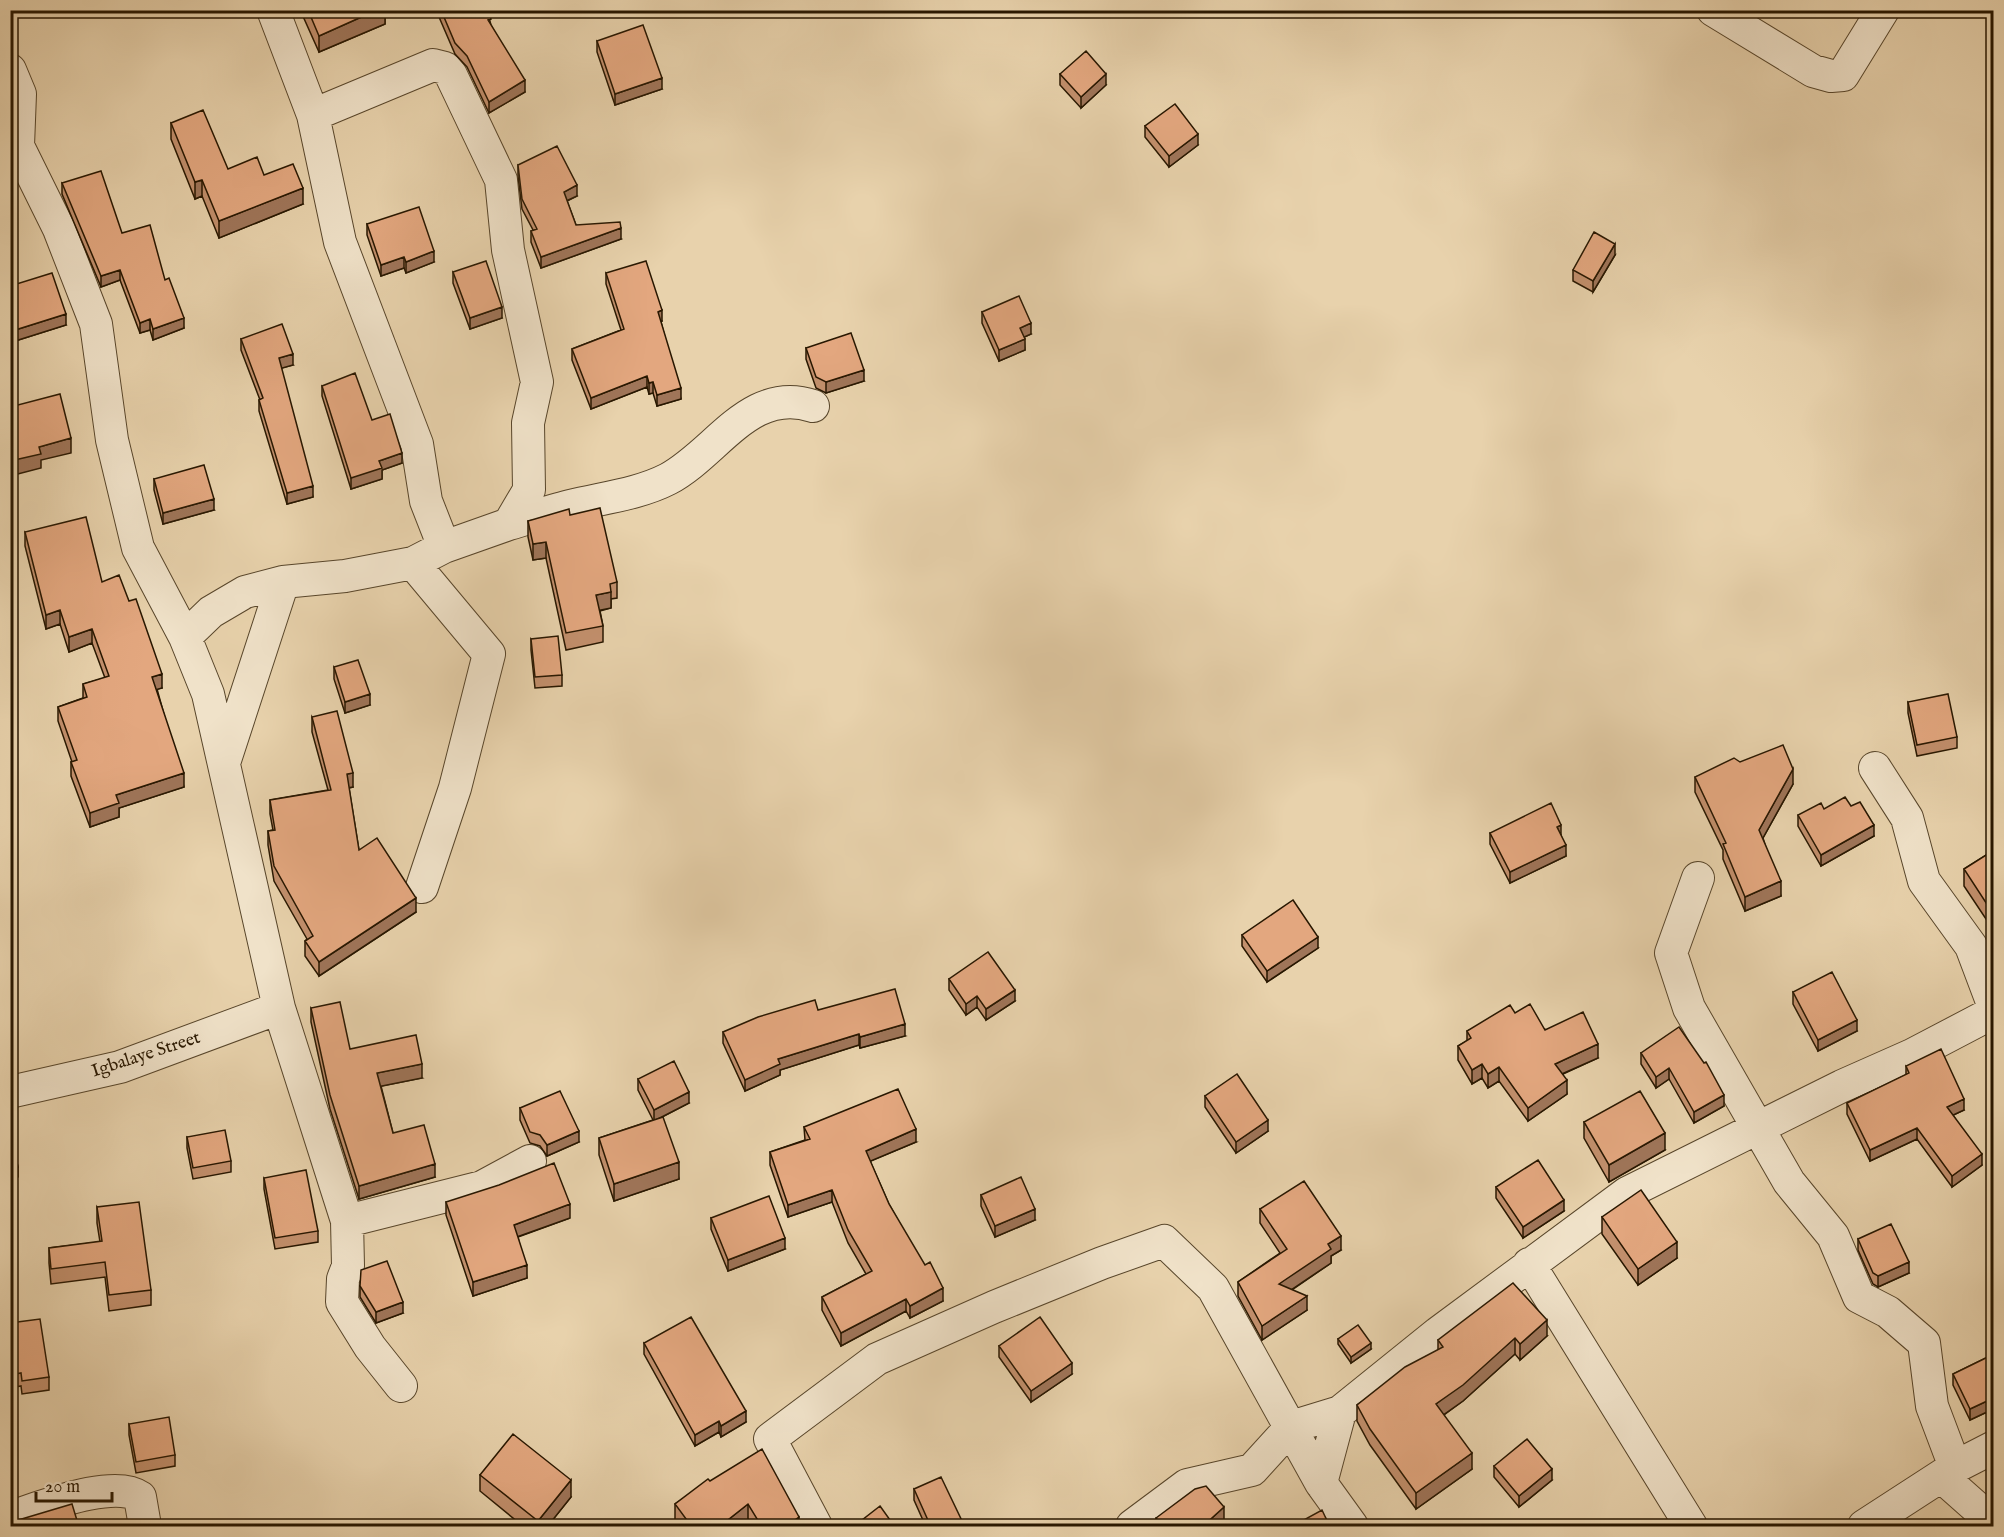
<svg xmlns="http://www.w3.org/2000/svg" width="2004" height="1537" viewBox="0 0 2004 1537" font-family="'IM FELL English',serif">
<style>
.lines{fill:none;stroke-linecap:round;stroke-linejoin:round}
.minor-casing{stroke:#58462b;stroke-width:34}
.minor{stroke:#f0e2c9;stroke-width:32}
.wall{fill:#c3906d;stroke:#281700;stroke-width:1.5}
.shaded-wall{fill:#9f7559;stroke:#281700;stroke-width:1.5}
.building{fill:#e3a77f;stroke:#281700;stroke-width:1.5}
.labels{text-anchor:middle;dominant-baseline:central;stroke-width:6;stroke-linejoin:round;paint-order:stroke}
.street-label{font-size:18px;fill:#281700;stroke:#f0e2c9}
</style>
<rect width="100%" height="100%" fill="#e8d2ac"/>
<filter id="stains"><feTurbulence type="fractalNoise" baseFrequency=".00333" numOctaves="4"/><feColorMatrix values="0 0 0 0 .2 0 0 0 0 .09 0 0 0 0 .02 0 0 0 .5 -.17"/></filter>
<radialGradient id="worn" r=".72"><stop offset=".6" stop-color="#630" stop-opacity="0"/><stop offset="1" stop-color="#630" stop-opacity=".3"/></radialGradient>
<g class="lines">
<defs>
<path id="minor" d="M273,10l40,105 27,127 77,202 9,57 18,46
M1713,10l100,61 18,5 12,-1 40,-65
M10,70l10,24 -2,52 41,83 37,95 16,116 26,108 47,89 23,57 71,314 68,213 1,45 -5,13 -1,23 28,45 31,39
M509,524c20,-6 41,-13 61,-18 32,-8 69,-12 98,-27 49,-26 82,-94 145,-73
M413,563l76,91 -34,134 -33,99
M185,637l26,-25 34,-20 38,-10 62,-6 68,-13 31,-16 65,-23 20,-34 -1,-67 9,-41 -29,-132 -7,-70 -50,-105 -6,-7 -12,-3 -120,50
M224,763l59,-181
M1875,768l32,50 17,63 47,65 23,61
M1698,878l-27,75 18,55 100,174 44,54 26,61 29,15 36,31 8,63 23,61
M10,1092l110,-25 159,-59
M347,1221l135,-34 48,-26
M1529,1264l162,262
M1942,1477l35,31 12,18
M1321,1483l19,-71
M10,1517c30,-9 104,-39 130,-20l5,29
M816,1526l-46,-87 107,-80 117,-52 108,-44 62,-22 49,47 108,195 31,43
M1132,1526l55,-41 65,-15 39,-43 49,-15 98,-79 189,-140 215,-107 70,-31 82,-43
M1864,1526l91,-59 39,-20"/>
</defs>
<use href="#minor" class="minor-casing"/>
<use href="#minor" class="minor"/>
</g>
<path class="wall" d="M302,10h83v14l-66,28 -17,-38z
M436,10h51l4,15 34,67 -36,21 -22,-46 -12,-13z
M597,41l65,48 -47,16 -18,-53z
M1060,74l46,11 -25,23 -21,-23z
M171,123l57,46 36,6 39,29 -84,34 -17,-42 -7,3 -24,-60z
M1145,126l53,19 -29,22 -24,-30z
M518,165l59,31 -10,5 9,24 45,14 -80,29 -10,-26v-11l2,-1 -11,-21 -4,-33z
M62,183l60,50 43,47 19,48 -31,12 -3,-10 -10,3 -20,-53 -19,7 -39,-93z
M367,224l67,38 -28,11 -2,-5 -23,8 -14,-41z
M1615,255l-22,37 -20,-11v-11z
M453,272l49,46 -32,11 -17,-46z
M606,273l56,48 -1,1 20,77 -24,7 -4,-13 -4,1 -2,-7 -56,22 -19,-49v-11l49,-19 -15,-46z
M10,286l56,39 -54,17 -2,-5z
M982,312l49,22 -7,3 1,13 -26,11 -17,-38z
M241,339l52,26 -12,3 32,129 -26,7 -28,-93v-11h1l-19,-50z
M806,348l58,33 -38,12 -10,-5 -10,-29z
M322,386l50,34 30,43 -20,7v9l-31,10 -29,-93z
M154,479l60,31 -51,14 -9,-34z
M570,515l47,67v16l-6,1v9l-11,3 3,15v16l-37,8 -20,-92 -13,2 -5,-23v-16z
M25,532l77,50 60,106 -5,1 27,98 -65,21v9l-29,10 -19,-51v-14h1l-14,-41v-14l25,-9v-14l22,-6 -13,-35 -23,9 -9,-28 -14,5 -21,-83z
M531,639l31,36v11l-27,2 -4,-38z
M334,667l36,38 -25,8 -11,-34z
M1908,702l49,35v11l-40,8 -9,-43z
M312,717l41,70 -4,1 10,62 57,62 -97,64 -14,-20v-15l2,-2 -33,-58 -6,-36v-14l5,-1 -3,-16v-14l58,-10 -16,-58z
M1740,762l53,22 -30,54 18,58 -36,15 -22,-52v-9l-28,-58v-15z
M1851,806l23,30 -53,30 -23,-40v-11l26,-6z
M1490,833l71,2 5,21 -56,27 -20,-39z
M1994,850v81l-30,-45v-17z
M1242,935l76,13 -51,34 -25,-36z
M949,979l66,22 -29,19 -9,-13 -11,8 -17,-25z
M1793,992l64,39 -39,20 -25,-47z
M311,1008l39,41 72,29 -41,8 12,47 42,44 -76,22 -29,-90 -19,-87z
M818,1010l87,26 -45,12 -1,-3 -79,25v5l-35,16 -22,-48v-11z
M1515,1013l83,45 -35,16 4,20 -39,27 -29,-40 -11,7 -6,-10 -10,6 -14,-24v-14l9,-5v-10z
M1641,1053l63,10 20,43 -30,17 -25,-44 -13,9 -15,-24z
M1906,1066l58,44 -11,5 29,50 -30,22 -35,-48 -47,22 -23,-47v-11l59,-28z
M638,1079l51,24 -27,14 17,62 -65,22 -15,-46v-17l54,-18 -15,-30z
M1205,1096l63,35 -32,22 -31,-46z
M520,1108l59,34 -32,14 -7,-10 -10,-3 -10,-23z
M1584,1122l81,28 -56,32 -25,-44z
M804,1127l112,15 -46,19 19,43 54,97 -33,17 -4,-7 -65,35 -19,-36v-13l44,-23 -18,-31 -16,-41 -44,15 -18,-52v-13l35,-12z
M10,1130l8,37v10l-8,2z
M187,1137l44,24v11l-38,7 -6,-31z
M264,1178l54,53v11l-43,7 -11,-60z
M1496,1187l68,24 -41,27 -27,-40z
M981,1195l54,25 -40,17 -14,-31z
M446,1202l124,16 -52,19 9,41 -54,18 -27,-81z
M97,1207l54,83v15l-42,6 -4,-34 -54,7 -2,-21v-15l51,-6 -3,-19z
M1260,1209l81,41 -10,6v7l-39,27 15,20 -45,30 -24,-44v-14l42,-29 -20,-30z
M1602,1217l75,41 -39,27 -36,-51z
M711,1218l74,31 -57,22 -17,-42z
M1858,1239l51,34 -31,14 -5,-3 -15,-34z
M360,1286l43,27 -27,10 -16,-26z
M10,1323l39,54v13l-27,4 -1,-8 -11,2z
M1547,1336l-27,24 -5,-6 -52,47 -19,14 28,54 -56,40 -46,-64 -13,-24v-16l81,-55v-10z
M1338,1339l33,10 -20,14 -13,-19z
M644,1343l102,79 -25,15 -2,-5 -24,14 -51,-92z
M999,1346l73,28 -41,28 -32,-45z
M1994,1354v67l-2,1 -5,-10 -17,8 -17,-35v-11z
M129,1424l46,31v11l-39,7 -7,-38z
M1494,1466l58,14 -33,27 -25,-30z
M480,1475l91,22 -24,30h-23l-44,-36z
M710,1481l89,46h-46l-5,-8 -10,8h-57l-6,-8v-15z
M914,1489l49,38h-37l-12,-27z
M1156,1518l68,2 -8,7h-60z"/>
<path class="shaded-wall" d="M377,10h8v14l-66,28v-16z
M1106,74v11l-25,23v-11z
M662,78v11l-47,16v-11z
M525,80v12l-36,21v-11z
M1198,134v11l-29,22v-11z
M202,180v16l-7,3v-17z
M577,185v11l-13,6v-10z
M303,188v16l-84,34v-17z
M621,228v11l-80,29v-11z
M1615,244v11l-22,37v-11z
M434,251v11l-28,11v-11z
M404,257v11l-23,8v-11z
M120,270v10l-19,7v-11z
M502,307v11l-32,11v-11z
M662,310v11l-4,2v-11z
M66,314v11l-54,17v-11z
M184,318v10l-31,12v-11z
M150,319v11l-10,3v-10z
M1031,323v11l-11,5v-11z
M1025,339v11l-26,11v-11z
M293,354v11l-14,4v-11z
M864,370v11l-38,12v-11z
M647,376v11l-56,22v-11z
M653,382v11l-4,1v-11z
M681,388v11l-24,7v-11z
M71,438v15l-30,7v8l-31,8v-15l29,-14z
M402,453v10l-20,7v9l-31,10v-11l28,-17z
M313,486v11l-26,7v-11z
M214,499v11l-51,14v-11z
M546,542v16l-13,2v-16z
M611,592v16l-15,3v-16z
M60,610v14l-14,5v-14z
M92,629v14l-23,9v-15z
M162,674v14l-10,3v-14z
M370,694v11l-25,8v-11z
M1793,769v15l-34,61v-15z
M184,773v14l-65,21v9l-29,10v-14l26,-18z
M353,773v14l-6,1v-14z
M1561,825v11l-4,-9z
M1874,825v11l-53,30v-11z
M1566,845v11l-56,27v-11z
M1781,881v15l-36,15v-14z
M416,898v14l-97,64v-14z
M1318,937v11l-51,34v-11z
M1015,990v11l-29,19v-11z
M977,996v11l-11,8v-11z
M1857,1020v11l-39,20v-11z
M905,1024v12l-45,12v-11z
M859,1034v11l-79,25v5l-35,16v-11l33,-21z
M1598,1044v14l-43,19v-13z
M422,1064v14l-45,9v-14z
M1482,1064v14l-10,6v-14z
M1499,1067v14l-11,7v-14z
M1669,1068v11l-13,9v-11z
M1567,1080v14l-39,27v-13z
M689,1092v11l-35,18v-11z
M1724,1095v11l-30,17v-11z
M1964,1099v11l-17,8v-11z
M1268,1120v11l-32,22v-11z
M1917,1128v11l-47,22v-11z
M916,1129v13l-50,21v-12z
M579,1131v11l-32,14v-11z
M1665,1133v17l-56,32v-17z
M1982,1154v11l-30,22v-11z
M679,1162v17l-65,22v-17z
M435,1164v13l-76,22v-13z
M832,1190v12l-44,15v-12z
M1564,1200v11l-41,27v-11z
M570,1204v14l-56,20v-13z
M1035,1209v11l-40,17v-11z
M1341,1236v14l-10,6v7l-52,35v-14l49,-40z
M785,1238v11l-57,22v-11z
M1677,1242v16l-39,27v-16z
M1909,1262v11l-31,14v-11z
M527,1265v13l-54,18v-14z
M943,1288v13l-33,17v-12z
M1307,1296v14l-45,30v-14z
M906,1299v12l-65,35v-13z
M403,1302v11l-27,10v-11z
M1547,1320v16l-27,24v-16z
M1515,1338v16l-52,47 -27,19v-16z
M1371,1343v6l-20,14v-6z
M1072,1363v11l-41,28v-11z
M1987,1401v11l-17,8v-11z
M1994,1410v11l-2,1v-11z
M746,1411v11l-25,15v-11z
M719,1421v11l-24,14v-11z
M1472,1453v16l-56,40v-16z
M1552,1469v11l-33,27v-11z
M571,1480v17l-24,30h-9v-6z
M748,1504v15l-10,8h-19z
M1224,1507v13l-8,7h-14z
M799,1517v10h-14z"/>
<path class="building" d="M308,10h69l-58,26z
M441,10h46l4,9 -3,1 37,60 -36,22 -22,-46 -12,-13z
M643,25l19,53 -47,16 -18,-53z
M1086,51l20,23 -25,23 -21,-23z
M1175,104l23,30 -29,22 -24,-30z
M203,110l25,59 29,-12 7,18 29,-11 10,24 -84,33 -17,-41 -7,2 -24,-59z
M557,146l20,39 -13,7 12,33 44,-3 1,6 -80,29 -10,-26 6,-2 -15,-30 -4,-34z
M101,171l21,62 28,-8 15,55 4,-2 15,40 -31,11 -3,-10 -10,4 -20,-53 -19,6 -39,-93z
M419,207l15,44 -28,11 -2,-5 -23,8 -14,-41z
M1594,232l21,12 -22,37 -20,-11z
M486,261l16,46 -32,11 -17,-46z
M646,261l16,49 -4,2 23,76 -24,7 -4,-13 -4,1 -2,-7 -56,22 -19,-49 52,-20 -18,-56z
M52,273l14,41 -54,17 -2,-5v-40z
M1019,296l12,27 -11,5 5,11 -26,11 -17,-38z
M282,324l11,30 -14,4 34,128 -26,7 -28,-93 4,-2 -22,-59z
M851,333l13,37 -38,12 -10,-5 -10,-29z
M355,373l17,47 18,-6 12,39 -23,8 3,7 -31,10 -29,-92z
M60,394l11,44 -32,9 2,7 -31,7v-54z
M204,465l10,34 -51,14 -9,-34z
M600,508l17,74 -7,2 1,8 -15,3 7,31 -37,7 -20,-91 -13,2 -5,-23 41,-12 1,6z
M86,517l16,65 17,-7 10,26 7,-2 26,75 -10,3 32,96 -68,22 3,8 -29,10 -19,-51 6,-2 -19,-53 29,-10 -4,-13 26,-8 -17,-47 -23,8 -9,-27 -14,5 -21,-83z
M558,636l4,39 -27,2 -4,-38z
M358,660l12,34 -25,8 -11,-35z
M1948,694l9,43 -40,8 -9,-43z
M337,711l16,62 -6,1 12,76 18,-12 39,60 -97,64 -14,-21 8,-5 -39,-70 -6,-35 7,-1 -5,-30 61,-10 -19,-73z
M1783,745l10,24 -34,61 22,51 -36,16 -22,-53 3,-1 -31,-66 39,-19 6,4z
M1845,797l6,9 9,-4 14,23 -53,30 -23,-40 23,-12 3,6z
M1551,803l10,22 -4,2 9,18 -56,27 -20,-39z
M1994,850v65l-30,-46z
M1293,900l25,37 -51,34 -25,-36z
M988,952l27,38 -29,19 -9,-13 -11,8 -17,-25z
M1832,972l25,48 -39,20 -25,-48z
M895,989l10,35 -45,13 -1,-3 -81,25 2,5 -35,16 -22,-48 35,-15 57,-17 3,10z
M340,1002l10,47 66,-14 6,29 -45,9 16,60 31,-8 11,39 -76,22 -29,-91 -19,-87z
M1530,1004l15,26 38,-18 15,32 -43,20 12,16 -39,28 -29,-41 -11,7 -6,-10 -10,6 -14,-24 13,-8 -4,-7 43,-26 5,8z
M1679,1027l25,36 2,-1 18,33 -30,17 -25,-44 -13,9 -15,-24z
M1941,1049l23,50 -17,8 35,47 -30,22 -35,-48 -47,22 -23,-47 62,-30 -3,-7z
M674,1061l15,31 -35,18 -16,-31z
M1237,1074l31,46 -32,22 -31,-46z
M898,1089l18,40 -50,22 23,53 36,61 5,-3 13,26 -33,18 -4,-7 -65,34 -19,-36 50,-26 -24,-41 -16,-40 -44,15 -18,-53 40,-13 -6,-12z
M560,1091l19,40 -32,14 -7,-10 -10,-3 -10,-24z
M1640,1091l25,42 -56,32 -25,-43z
M663,1117l16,45 -65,22 -15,-46z
M10,1130l8,37 -8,1z
M225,1130l6,31 -38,7 -6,-31z
M1538,1160l26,40 -41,27 -27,-40z
M554,1163l16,41 -56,21 13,40 -54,17 -27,-80 53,-17z
M306,1170l12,61 -43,7 -11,-60z
M1021,1177l14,32 -40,17 -14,-31z
M1304,1181l37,55 -13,8 3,5 -52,35 28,12 -45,30 -24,-44 49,-33 -27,-40z
M1641,1190l36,52 -39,27 -36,-52z
M769,1196l16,42 -57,22 -17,-42z
M139,1202l12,88 -42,5 -4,-33 -54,7 -2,-21 53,-7 -5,-34z
M1891,1224l18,38 -31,14 -5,-3 -15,-34z
M387,1261l16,41 -27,10 -16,-26 1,-16z
M1513,1283l34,37 -27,24 -5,-6 -52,47 -27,19 36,49 -56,40 -46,-64 -13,-24 48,-38 38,-20 -5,-7z
M691,1317l55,94 -25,15 -2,-5 -24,14 -51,-92z
M1040,1317l32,46 -41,28 -32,-45z
M40,1319l9,58 -27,4 -1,-8 -11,2v-52z
M1358,1325l13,18 -20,14 -13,-18z
M1994,1354v56l-2,1 -5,-10 -17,8 -17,-35z
M169,1417l6,38 -39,7 -7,-38z
M513,1434l58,46 -33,41 -58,-46z
M1527,1439l25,30 -33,27 -25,-30z
M762,1449l37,68 -14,10h-23l-14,-23 -29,23h-27l-17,-23 33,-25 2,2z
M941,1477l22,46 -8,4h-24l-17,-38z
M1206,1486l18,21 -22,20h-40l1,-1 -7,-8 39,-29z
M72,1504l7,23h-69v-4l5,-2z
M880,1506l15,21h-42z
M1322,1510l8,17h-39z"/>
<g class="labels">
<g class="street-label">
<text transform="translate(146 1055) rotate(-18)">Igbalaye Street</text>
</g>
</g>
<rect width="2004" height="1537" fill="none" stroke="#e8d2ac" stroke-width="36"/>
<rect x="12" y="12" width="1980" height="1513" fill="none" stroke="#281700" stroke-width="3"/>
<rect x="18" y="18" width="1968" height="1501" fill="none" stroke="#281700" stroke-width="1.5"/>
<path d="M36 1492v9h76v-9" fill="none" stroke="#281700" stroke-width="3"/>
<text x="45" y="1492" font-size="18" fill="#281700" stroke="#f0e2c9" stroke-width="4.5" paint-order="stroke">20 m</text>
<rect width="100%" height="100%" filter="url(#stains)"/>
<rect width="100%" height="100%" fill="url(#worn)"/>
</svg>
